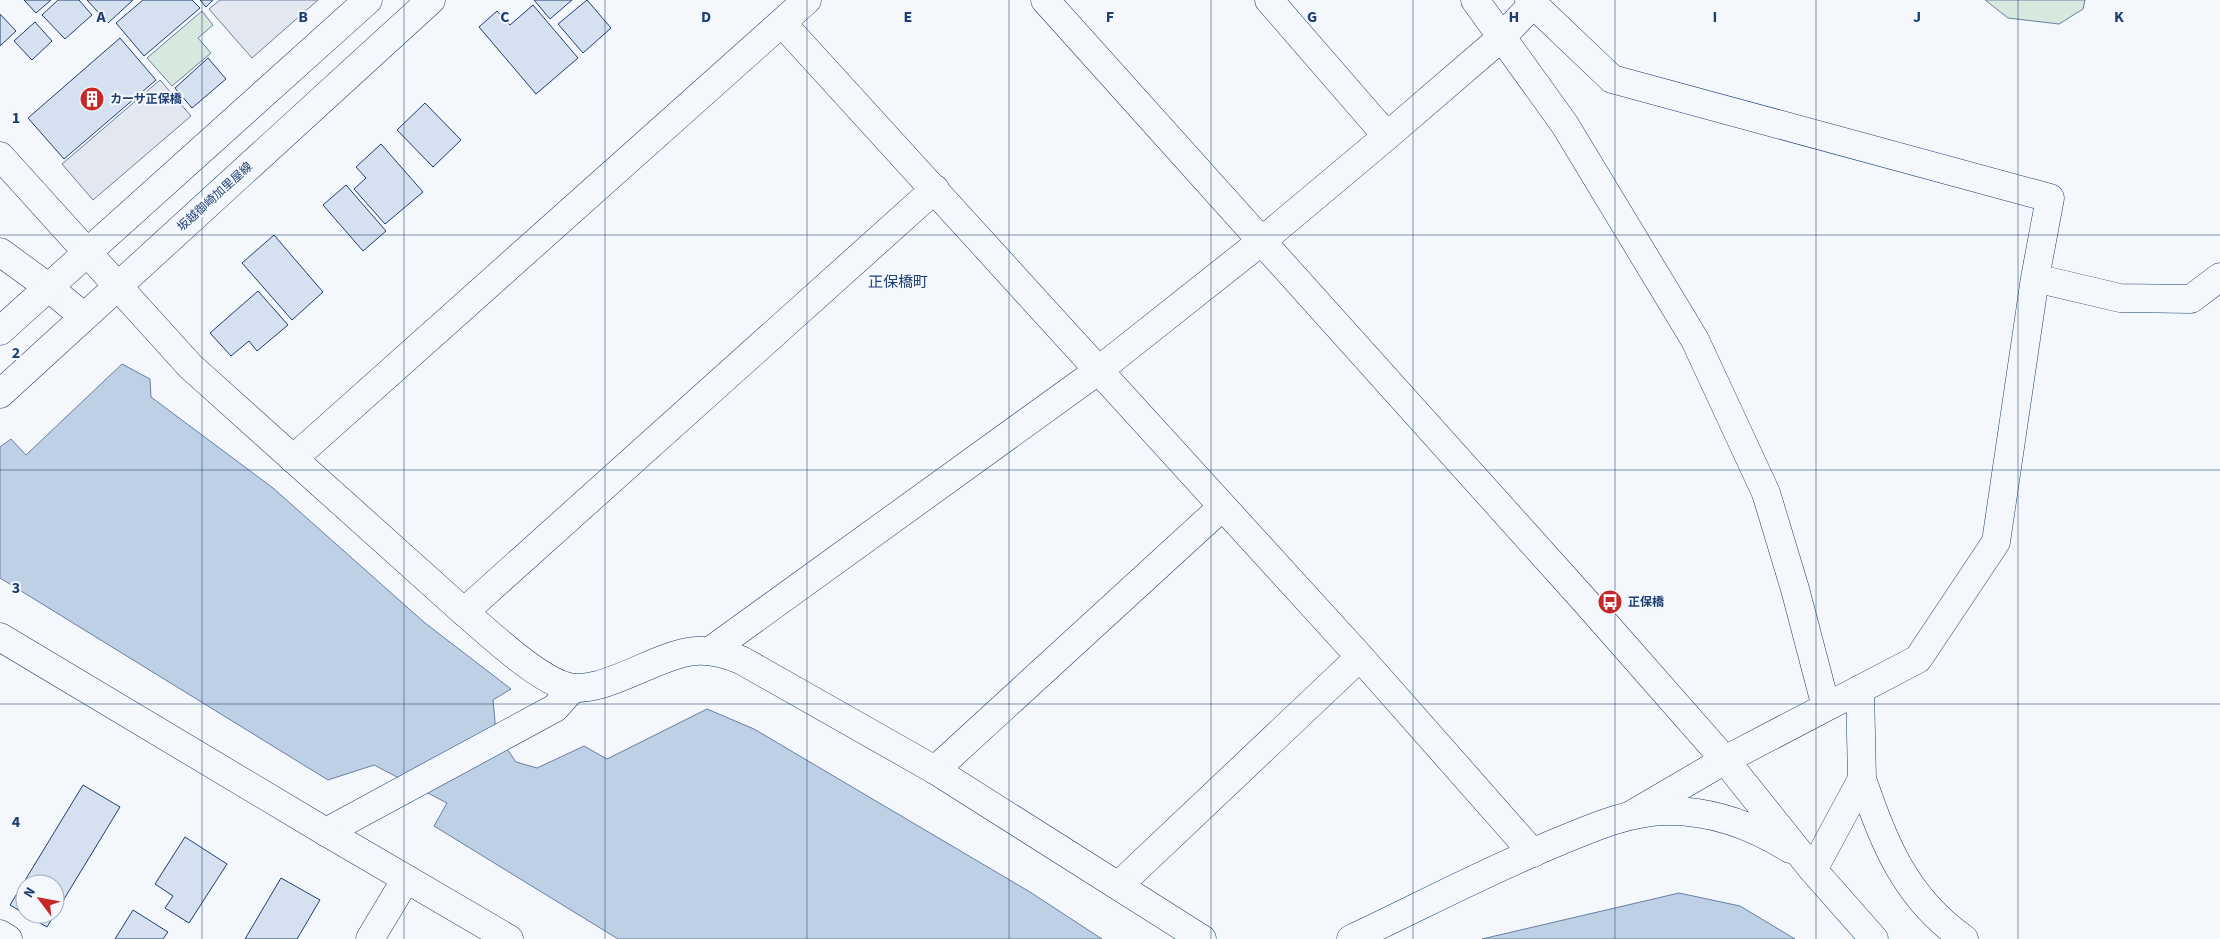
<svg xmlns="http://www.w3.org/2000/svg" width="2220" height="939" viewBox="0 0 2220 939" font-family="'Source Sans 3','Noto Sans JP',sans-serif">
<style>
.green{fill:#d7e8df;stroke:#687fa3}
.parking{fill:#e3e8f0;stroke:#687fa3}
.water{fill:#bed0e5;stroke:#687fa3}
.building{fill:#d5e0f0;stroke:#1d3f73;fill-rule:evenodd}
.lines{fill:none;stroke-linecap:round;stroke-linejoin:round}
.street-casing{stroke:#1d3f73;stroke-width:29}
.secondary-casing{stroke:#1d3f73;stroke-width:29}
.primary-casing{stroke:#1d3f73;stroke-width:29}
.street{stroke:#f4f7fb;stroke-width:28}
.secondary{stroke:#f4f7fb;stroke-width:28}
.primary{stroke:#f4f7fb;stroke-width:28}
.grid{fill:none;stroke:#1d3f73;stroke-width:1;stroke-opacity:0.55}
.labels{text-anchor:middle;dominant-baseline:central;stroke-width:4;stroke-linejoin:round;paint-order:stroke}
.poi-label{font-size:12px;font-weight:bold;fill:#1d3f73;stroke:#f4f7fb;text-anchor:start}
.street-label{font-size:12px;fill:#1d3f73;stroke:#f4f7fb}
.quarter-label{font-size:15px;fill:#1d3f73;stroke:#f4f7fb}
.grid-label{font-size:16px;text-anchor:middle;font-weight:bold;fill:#1d3f73;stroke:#f4f7fb;stroke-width:4;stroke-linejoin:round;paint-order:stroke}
</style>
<rect width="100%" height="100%" fill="#f4f7fb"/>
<path class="green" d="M1985,0h100l-2,9 -24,15 -51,-6z
M202,11l11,14 -15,13 13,15 -39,33 -25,-28z"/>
<path class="parking" d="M220,0h98l-66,58 -43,-49z
M160,80l31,36 -98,84 -31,-36z"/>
<path class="water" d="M122,364l28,15 1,18 122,91 152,135 86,66 -18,11 3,33 20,29 21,6 47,-22 23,13 100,-50 47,20 276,163 72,47h-484l-184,-113 13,-23 -73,-38 -46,15 -328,-202v-131l11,-8 15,16z
M1679,893l61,13 55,33h-313z"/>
<path class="building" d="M24,0h27l-15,13z
M58,0h21l13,15 -27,24 -23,-24z
M87,0h46l-25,23z
M143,0h49l8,8 -56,48 -28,-33z
M200,0h13l-7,7z
M534,0h38l-22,19z
M587,0l24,28 -28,25 -25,-29z
M533,5l45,53 -42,36 -57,-67 18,-16 13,14z
M0,14l16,17 -16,15z
M35,22l17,19 -20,19 -18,-19z
M120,38l36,42 -92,79 -36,-41z
M208,58l18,21 -34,29 -17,-20z
M425,103l36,37 -28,27 -36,-37z
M381,144l42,48 -38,32 -31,-35 12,-11 -10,-11z
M346,185l40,46 -23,20 -40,-46z
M274,235l49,57 -31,28 -50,-57z
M258,291l30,34 -31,26 -8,-10 -18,15 -21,-23z
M83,785l37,22 -73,120 -37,-22zM25,884h30v30h-30z
M185,837l42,27 -38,59 -24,-15 8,-12 -18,-12z
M281,878l39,22 -23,39h-52z
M133,910l35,22 -5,7h-48z"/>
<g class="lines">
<defs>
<path id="street" d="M1269,0l118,136
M1475,0l90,125 130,215 71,153 29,96 31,118
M1529,0l83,79 438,119 -15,80 -39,264 -78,117 -193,101 -94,55
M782,23l578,634 173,196
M0,252l48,35 35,29
M2035,278l85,20 71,1 29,-22
M293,459l514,-459
M464,612l471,-423
M710,651l389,-281 164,-130 124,-104 115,-99 30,-32
M1860,689l2,90 -49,91 61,69
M935,770l287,-263
M1862,779c23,66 43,118 102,160
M326,832l229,-124 18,-20
M1119,885l241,-228
M0,934l8,5
M370,939l36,-60"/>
<path id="secondary" d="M1045,0l541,602 139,158 88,110
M0,156l190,210 274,246c25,21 68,62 98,73 36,15 92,-31 134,-34 15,-1 30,3 45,9l194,110 267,169
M0,637l326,195 183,107
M1351,939c70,-33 138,-69 209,-98 34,-14 68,-29 105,-30 45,-1 87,14 125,38"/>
<path id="primary" d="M0,331l368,-331
M0,394l431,-394"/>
</defs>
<use href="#street" class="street-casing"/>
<use href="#secondary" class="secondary-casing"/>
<use href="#primary" class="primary-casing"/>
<use href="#street" class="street"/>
<use href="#secondary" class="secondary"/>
<use href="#primary" class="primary"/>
</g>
<path class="grid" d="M202,0v939M404,0v939M605,0v939M807,0v939M1009,0v939M1211,0v939M1413,0v939M1615,0v939M1816,0v939M2018,0v939M0,235h2220M0,470h2220M0,704h2220"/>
<defs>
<symbol id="building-disc" viewBox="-11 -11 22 22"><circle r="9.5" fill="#c62828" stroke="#f4f7fb"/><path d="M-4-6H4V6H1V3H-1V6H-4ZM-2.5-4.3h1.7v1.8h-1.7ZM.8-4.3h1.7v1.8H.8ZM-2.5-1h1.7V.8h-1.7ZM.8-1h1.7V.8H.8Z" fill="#fff"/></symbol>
<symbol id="bus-disc" viewBox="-11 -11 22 22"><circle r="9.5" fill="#c62828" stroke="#f4f7fb"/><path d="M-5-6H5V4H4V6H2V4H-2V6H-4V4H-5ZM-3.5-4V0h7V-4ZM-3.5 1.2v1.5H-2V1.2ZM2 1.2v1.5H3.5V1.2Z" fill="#fff"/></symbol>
</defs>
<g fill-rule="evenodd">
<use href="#building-disc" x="78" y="85" width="28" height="28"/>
<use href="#bus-disc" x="1596" y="588" width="28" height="28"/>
</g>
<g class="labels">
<g class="poi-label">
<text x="110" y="99">カーサ正保橋</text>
<text x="1628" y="602">正保橋</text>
</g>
<g class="street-label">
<text transform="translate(215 197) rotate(-42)">坂越御崎加里屋線</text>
</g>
<g class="quarter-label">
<text x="898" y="282">正保橋町</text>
</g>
</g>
<g class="grid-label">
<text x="101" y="22">A</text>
<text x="303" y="22">B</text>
<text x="505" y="22">C</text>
<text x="706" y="22">D</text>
<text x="908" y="22">E</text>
<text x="1110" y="22">F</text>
<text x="1312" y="22">G</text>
<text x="1514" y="22">H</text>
<text x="1715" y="22">I</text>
<text x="1917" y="22">J</text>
<text x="2119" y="22">K</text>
<text x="16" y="123">1</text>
<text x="16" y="358">2</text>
<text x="16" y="593">3</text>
<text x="16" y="827">4</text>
</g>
<g transform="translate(40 899) rotate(302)"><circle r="24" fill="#f4f7fb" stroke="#9eadc5"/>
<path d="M0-4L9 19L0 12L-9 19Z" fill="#c62828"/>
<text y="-8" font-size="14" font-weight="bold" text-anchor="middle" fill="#1d3f73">N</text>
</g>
</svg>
